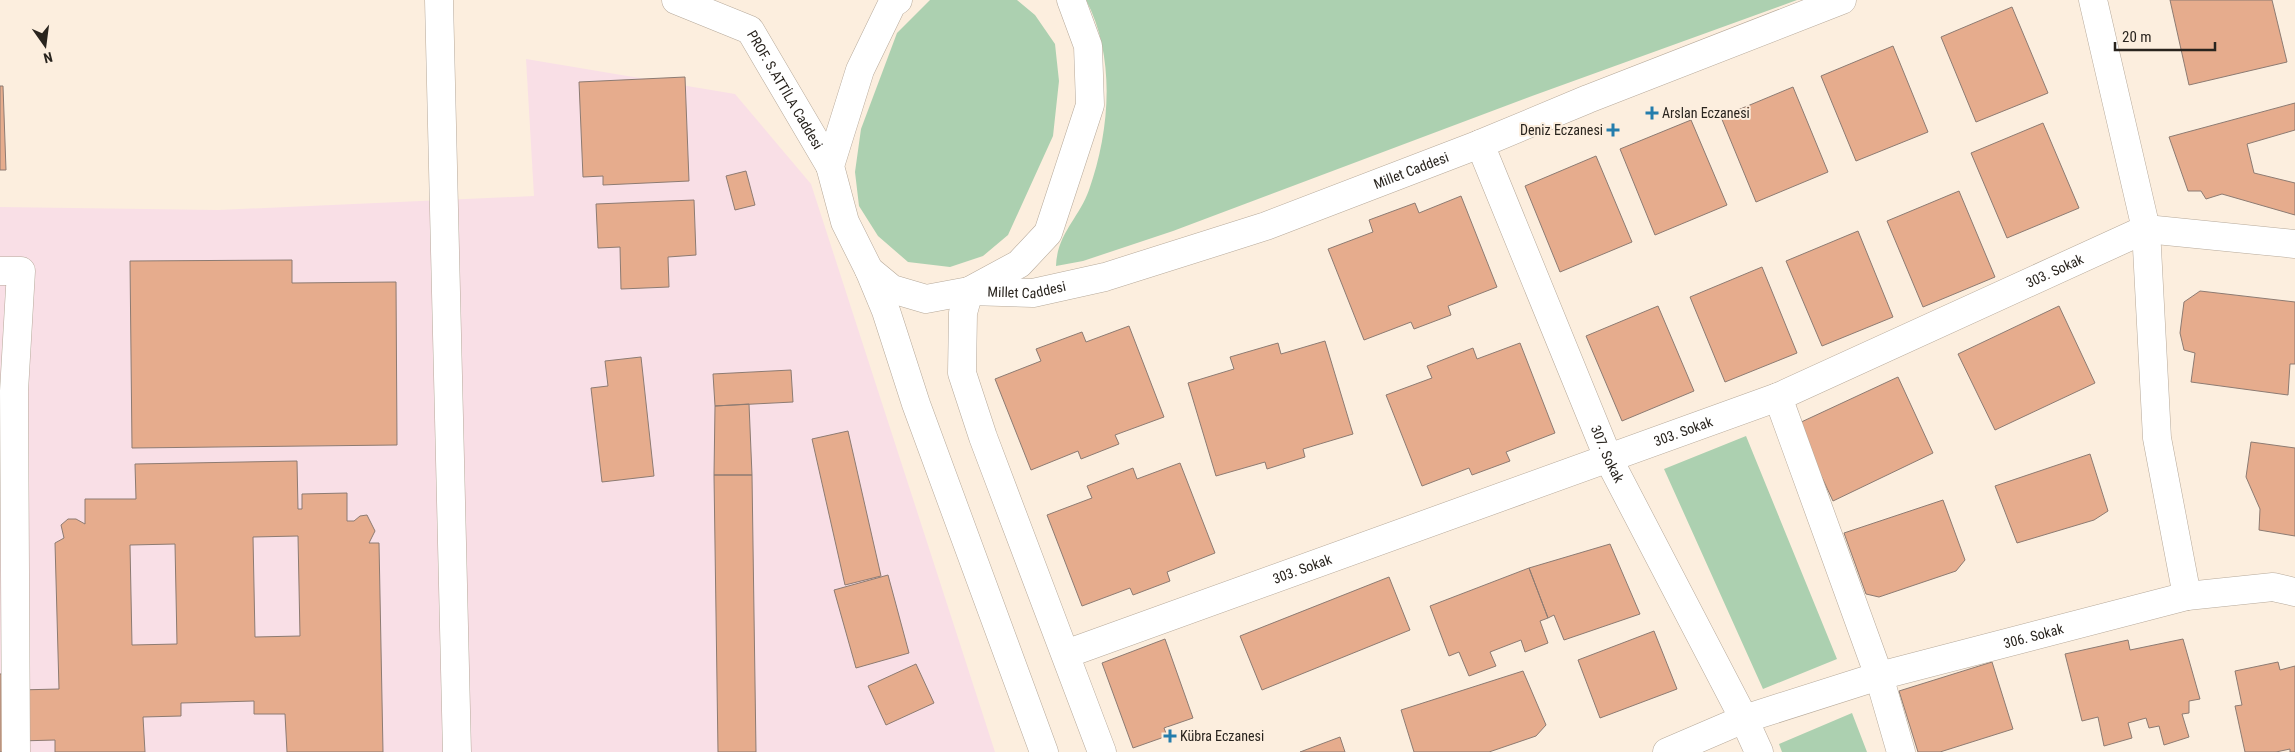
<svg xmlns="http://www.w3.org/2000/svg" width="2295" height="752" viewBox="0 0 2295 752" font-family="'Roboto Condensed',sans-serif">
<style>
.medical{fill:#f9dfe6}
.green{fill:#acd0b0}
.building{fill:#e6ac8d;stroke:#8d7b72;fill-rule:evenodd}
.lines{fill:none;stroke-linecap:round;stroke-linejoin:round}
.minor-casing{stroke:#b6a99a;stroke-width:29}
.tertiary-casing{stroke:#b6a99a;stroke-width:29}
.secondary-casing{stroke:#b6a99a;stroke-width:29}
.minor{stroke:#fff;stroke-width:28}
.tertiary{stroke:#fff;stroke-width:28}
.secondary{stroke:#fff;stroke-width:28}
.poi-dot{fill:#247dac;stroke:#fceede;stroke-width:2}
.labels{text-anchor:middle;dominant-baseline:central;stroke-width:4;stroke-linejoin:round;paint-order:stroke}
.street-label{font-size:14px;fill:#29241e;stroke:#fceede}
.poi-label{font-size:14px;fill:#29241e;stroke:#fceede;text-anchor:start}
</style>
<rect width="100%" height="100%" fill="#fceede"/>
<path class="medical" d="M526,59l209,35 76,90 184,568h-995v-545l218,3 316,-14z"/>
<path class="green" d="M930,0h87l18,15 20,29 4,37 -6,55 -45,99 -25,21 -33,11 -42,-5 -30,-26 -19,-30 -4,-34 6,-43 36,-96z
M1086,0h711l-265,96 -359,135 -90,30 -27,5c1,-32 23,-48 33,-76 21,-59 27,-133 -3,-190z
M1746,436l91,223 -74,30 -99,-220z
M1852,713l15,39h-85l-3,-8z"/>
<path class="building" d="M2170,0h102l15,62 -98,23z
M2012,7l36,86 -72,29 -35,-85z
M1893,46l35,86 -72,29 -35,-85z
M685,77l4,104 -86,4v-9l-20,1 -4,-95z
M0,86h3l3,84h-6z
M1793,87l35,85 -72,30 -35,-85z
M2295,103v27l-48,14 7,29 41,10v32l-73,-21 -16,5 -5,-8h-13l-19,-54z
M1691,120l36,85 -72,30 -35,-86z
M2043,123l36,85 -72,30 -36,-85z
M1596,156l36,86 -72,30 -35,-86z
M746,171l9,34 -20,5 -9,-34z
M1959,191l36,86 -72,30 -36,-86z
M1461,196l36,91 -49,19 3,9 -37,14 -3,-7 -47,18 -36,-91 45,-17 -4,-12 46,-17 4,10z
M694,200l2,55 -28,2 1,30 -48,2 -1,-42 -22,1 -2,-44z
M1858,231l35,86 -71,29 -36,-85z
M292,260v23l104,-1 1,163 -265,3 -2,-187z
M1762,267l35,86 -72,29 -35,-85z
M2200,291l95,11v62h-5l-2,31 -97,-13 4,-29 -11,-3 -4,-17 4,-31z
M1658,306l36,85 -72,30 -36,-85z
M2059,306l36,77 -100,47 -37,-76z
M1129,326l35,91 -49,18 4,9 -38,15 -3,-8 -47,19 -36,-91 46,-18 -5,-12 46,-17 4,10z
M1325,341l28,93 -50,15 2,8 -38,12 -2,-7 -49,14 -28,-93 46,-14 -4,-12 48,-14 3,11z
M1520,343l35,90 -49,19 4,9 -38,14 -3,-7 -47,18 -36,-91 46,-17 -5,-12 46,-18 4,11z
M641,357l13,119 -52,6 -11,-94 17,-2 -3,-25z
M791,370l2,32 -78,4 -2,-32z
M1898,377l35,76 -100,48 -36,-77z
M749,404l3,71h-38l1,-69z
M848,431l33,145 -36,9 -33,-146z
M2251,442l44,6v88l-36,-6 1,-21 -14,-32z
M2090,454l18,57 -14,9 -77,23 -22,-57z
M297,461l1,48h4v-15l45,-1v28h7l6,-5 7,-1 8,16 -6,12h10l4,209h-96l-2,-38h-31v-13l-73,2v13l-38,1 2,35h-90v-12l-36,1 1,11h-20v-78l17,-1 1,17 41,-1 -4,-146 9,-5 -3,-13 7,-6h8l9,5v-25h51l-1,-35zM298,536l2,100 -45,1 -2,-100zM175,544l2,100 -45,1 -2,-100z
M1180,463l35,90 -48,19 3,9 -37,14 -3,-7 -48,18 -35,-91 45,-17 -5,-12 46,-18 4,11z
M714,475h38l4,277h-38z
M1943,500l22,60 -9,11 -77,26 -13,-3 -22,-61z
M1610,544l30,70 -76,26 -10,-25 -6,3 -19,-50z
M1529,568l19,50 -8,3 8,22 -23,9 -4,-12 -31,12 6,14 -27,10 -10,-24 -10,4 -19,-50z
M888,575l21,78 -53,15 -22,-78z
M1389,577l21,53 -148,60 -22,-54z
M1654,631l23,58 -77,29 -22,-58z
M1165,639l28,79 -29,10 3,8 -34,12 -31,-85z
M2183,639l17,60 -11,2v12l-7,1 7,23 -25,8 -5,-19 -10,2 -3,-10 -18,5 4,15 -28,8 -6,-29 -16,4 -17,-67 63,-14 2,10z
M1992,662l21,67 -73,23h-22l-19,-61z
M2278,662l2,8 15,-4v86h-5v-3l-14,3h-31l-10,-46 7,-1 -7,-34z
M916,664l18,39 -48,22 -18,-39z
M1523,671l23,54 -10,11 -47,16h-75l-13,-42z
M1340,737l5,15h-45z"/>
<g class="lines">
<defs>
<g id="minor">
<path d="M439,0l18,752"/>
<path id="s1" d="M1480,144l129,316 135,259 15,33"/>
<path d="M0,271h21l-7,120 2,361"/>
<path d="M1778,397l101,279 22,76"/>
<path id="s2" d="M1066,654l712,-257 368,-168 149,15"/>
<path id="s3" d="M1667,752l77,-33 135,-43 308,-80"/>
</g>
<path id="tertiary" d="M2093,0l53,229 11,209 30,158 86,-9 22,5
M869,270l17,41 30,93 128,348
M969,291l-6,22 -1,60 21,64 119,315"/>
<g id="secondary">
<path id="s4" d="M676,0l74,30 80,136"/>
<path d="M898,0l-6,4 -32,66 -30,96 15,56 24,48 23,19 34,10 43,-8 50,-27 29,-31 42,-128 -2,-59 -17,-46"/>
<path id="s5" d="M969,291l64,2 72,-16 161,-51 214,-82 108,-45 254,-99"/>
</g>
</defs>
<use href="#minor" class="minor-casing"/>
<use href="#tertiary" class="tertiary-casing"/>
<use href="#secondary" class="secondary-casing"/>
<use href="#minor" class="minor"/>
<use href="#tertiary" class="tertiary"/>
<use href="#secondary" class="secondary"/>
</g>
<g class="poi-dot">
<path d="M1649.5 105.5h5v5h5v5h-5v5h-5v-5h-5v-5h5z"/>
<path d="M1610.5 122.5h5v5h5v5h-5v5h-5v-5h-5v-5h5z"/>
<path d="M1167.5 728.5h5v5h5v5h-5v5h-5v-5h-5v-5h5z"/>
</g>
<g class="labels">
<g class="street-label">
<text stroke="none"><textPath href="#s4" startOffset="149">PROF. S.ATTİLA Caddesi</textPath></text>
<text stroke="none"><textPath href="#s5" startOffset="462">Millet Caddesi</textPath></text>
<text stroke="none"><textPath href="#s2" startOffset="1061">303. Sokak</textPath></text>
<text stroke="none"><textPath href="#s5" startOffset="58">Millet Caddesi</textPath></text>
<text stroke="none"><textPath href="#s2" startOffset="656">303. Sokak</textPath></text>
<text stroke="none"><textPath href="#s1" startOffset="335">307. Sokak</textPath></text>
<text stroke="none"><textPath href="#s2" startOffset="251">303. Sokak</textPath></text>
<text stroke="none"><textPath href="#s3" startOffset="385">306. Sokak</textPath></text>
</g>
<g class="poi-label">
<text x="1662" y="113">Arslan Eczanesi</text>
<text x="1603" y="130" text-anchor="end">Deniz Eczanesi</text>
<text x="1180" y="736">Kübra Eczanesi</text>
</g>
</g>
<g transform="translate(45 45) rotate(166)" stroke="#fceede" stroke-width="4" paint-order="stroke">
<path d="M0-4L9 19L0 12L-9 19Z" fill="#29241e"/>
<text y="-8" font-size="14" font-weight="bold" text-anchor="middle" fill="#29241e">N</text>
</g>
<path d="M2115 42v8h100v-8" fill="none" stroke="#29241e" stroke-width="2.5"/>
<text x="2122" y="42" font-size="15" fill="#29241e" stroke="#fceede" stroke-width="4" paint-order="stroke">20 m</text>
</svg>
